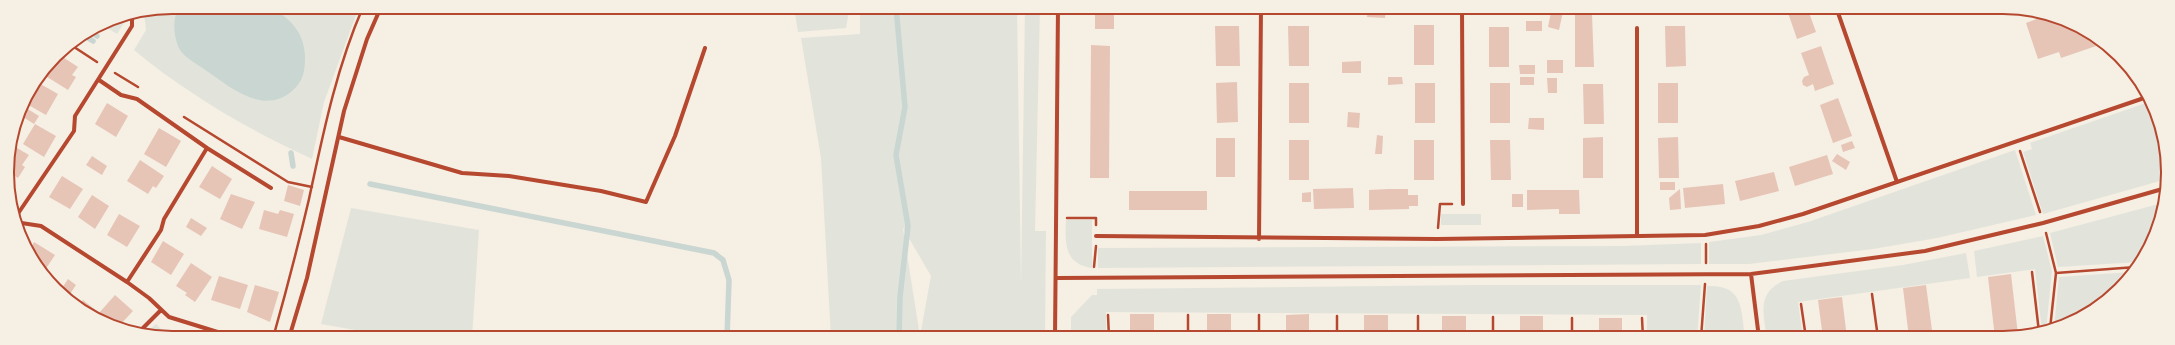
<svg xmlns="http://www.w3.org/2000/svg" width="2175" height="345" viewBox="0 0 2175 345" font-family="'Roboto Condensed',sans-serif">
<style>
.green{fill:#e2e4dc;fill-rule:evenodd}
.water{fill:#c9d6d2}
.lines{fill:none;stroke-linecap:round;stroke-linejoin:round}
.stream{stroke:#c9d6d2;stroke-width:5.5}
.building{fill:#e6c5b7}
.path{stroke:#b5482f;stroke-width:2.5}
.minor{stroke:#b5482f;stroke-width:4}
.rim{fill:none;stroke:#b5482f;stroke-width:2}
</style>
<rect width="100%" height="100%" fill="#f6efe4"/>
<path class="green" d="M172,7h187l-35,95 -12,57c-63,-29 -125,-65 -178,-109l12,-20 -2,-17z
M794,7h56l-4,21 -48,4z
M860,7h157l4,277 4,-277h15l-5,224h11l-1,107h-214l-10,-180 -20,-120 59,-4zM903,228l28,48 -11,60 -17,-107z
M124,17v6l-7,11 -10,-6 -9,-1 11,-7z
M2149,102l10,18 8,59 -124,35 -20,-62 9,-3 -2,-6z
M2015,150l21,65 -99,23 -64,11 -124,15h-40v-22l52,-7 47,-13z
M2155,205h7l-11,40 -12,17 -81,5 -8,-34z
M351,208l128,22 -7,108h-71l-80,-14z
M1441,214h40v11h-40z
M1066,220h26v48c-28,-4 -27,-25 -26,-48z
M2043,236l9,35 -6,59 -4,1 -7,-62 -58,8 -3,-26z
M1701,243v21l-603,4v-20l524,-2z
M1966,253l4,25 -172,24 5,36h-36c-4,-25 -10,-45 16,-57l120,-16z
M2132,272l-13,18 -53,35 -12,3 5,-51z
M1474,285h227l-4,53h-50v-23l-541,-3v26h-35v-21l21,-22h5v-6z
M1707,286c37,-2 34,24 38,52h-41z
M156,324l5,5 32,9h-32l-15,-5z"/>
<path class="water" d="M180,7h90c20,11 34,25 35,49 0,14 -1,25 -13,35 -29,25 -62,-4 -88,-22 -7,-5 -20,-12 -24,-19 -6,-11 -9,-32 0,-43z"/>
<g class="lines">
<path class="stream" d="M896,7l9,100 -9,48 12,71 -8,71 -1,41
M89,33h4l4,3
M85,36l8,5
M291,153l2,13
M370,184l344,69 9,7 6,20 -2,58"/>
</g>
<path class="building" d="M1095,7h19v22h-19z
M1213,7h20v3h-20z
M1294,7h29v2h-9v2h-20z
M1368,7h18l-1,11 -18,-1z
M1395,7h40v4z
M1489,7h21l-1,7 -20,-2z
M1552,7h12l-5,23 -11,-3z
M1609,7h40v4h-40z
M1786,7h21l9,25 -19,7z
M1575,14h17l2,53h-19z
M2045,16l31,8 26,20 -41,14 -2,-6 -21,7 -12,-36z
M1526,21h16v10h-16z
M1414,25h20v40h-20z
M1215,26h24l1,40h-24z
M1288,26h21v40h-20z
M1665,26h20l1,40 -20,1z
M1489,27h20v40h-20z
M1091,45l19,1 -1,132h-19z
M1821,46l13,38 -19,7 -2,-7 -6,3 -4,-2 -1,-4 2,-4 5,-2 -8,-22z
M58,54l20,13 -6,8 4,2 -8,13 -24,-15z
M1547,60h16v13h-16z
M1361,61v12h-19v-11z
M1519,65h16v9h-15z
M1388,77h14l1,7 -15,1z
M1520,77h14v8h-14z
M1547,78h10v15h-9z
M37,82l21,12 -12,21 -21,-12z
M1237,82l1,40 -21,1 -1,-40z
M1289,83h20v40h-20z
M1415,83h20v40h-20z
M1490,83h20v40h-20z
M1658,83h20v40h-20z
M1583,84h20l1,40h-20z
M1838,98l14,38 -19,7 -13,-38z
M107,103l21,13 -12,21 -21,-13z
M23,106l16,10 -5,8 -14,-9z
M1348,112l12,1 -1,15 -12,-1z
M1529,118h15v12l-16,-1z
M35,124l21,12 -12,21 -21,-13z
M159,128l22,13 -15,26 -22,-13z
M1377,135l6,1 -1,18h-7z
M1603,137v41h-20v-40z
M1678,137l1,41h-20l-1,-40z
M1216,138h19v39h-19z
M1289,140h20v40h-20z
M1414,140h20v40h-20z
M1490,140h20l1,40h-20z
M1852,141l3,7 -12,4 -2,-7z
M12,145l17,10 -7,10 3,2 -7,11 -9,-6 -2,-10z
M1837,154l13,8 -4,8 -14,-9z
M1827,155l6,19 -38,12 -6,-19z
M92,156l15,10 -5,9 -16,-10z
M140,160l24,16 -8,12 -3,-2 -5,8 -21,-13z
M212,166l20,13 -12,20 -21,-12z
M1774,172l5,19 -39,10 -5,-20z
M62,176l21,13 -13,20 -21,-12z
M1660,182h15v8h-15z
M1723,184l2,20 -40,4 -2,-20z
M288,185l16,5 -4,16 -16,-5z
M1353,188l1,20 -40,1 -1,-20z
M1388,189h20v6h10v11h-9v3l-40,1v-20z
M1680,189l1,20 -11,1 -1,-12z
M1527,190h52l1,24h-21v-5l-32,1z
M1129,191h78v19h-78z
M1311,192v10h-9v-9z
M231,194l24,8 -13,27 -22,-10z
M1512,194h11v13h-11z
M92,195l17,11 -14,23 -17,-12z
M264,210l14,4 2,-4 14,4 -7,23 -28,-8z
M119,214l21,12 -13,21 -20,-12z
M191,218l16,10 -6,8 -15,-9z
M163,241l21,13 -13,21 -20,-13z
M34,242l21,13 -12,18 -13,-23z
M191,263l21,14 -17,25 -10,-7 2,-2 -11,-7z
M2011,274l7,61 -23,3 -7,-61z
M219,276l29,9 -8,24 -29,-9z
M68,279l8,6 -8,12 -8,-6z
M255,285l24,7 -9,30 -23,-10z
M1926,285l7,53h-24l-6,-50z
M115,295l18,16 -14,15 -8,-2 -12,-11z
M1842,297l5,41h-24l-5,-38z
M83,300l15,12 -4,5 -15,-12z
M1130,314h24v24h-24z
M1207,314h24v24h-24z
M1309,314v24h-23v-23z
M1364,315h24v23h-24z
M1442,316h24v22h-24z
M1520,316h23v22h-23z
M1599,318h23v20h-23z"/>
<g class="lines">
<path class="path" d="M71,45l26,17
M115,73l23,14
M184,117l104,65 24,5
M2020,151l20,61
M1067,218h29v7
M1438,228l2,-24h12
M2046,233l10,40 -6,56
M1706,244v19
M1094,267l2,-21
M2032,272l7,60
M2056,273l80,-6
M1872,294l6,44
M1801,304l5,34
M1108,315l1,23
M1188,315v23
M1259,315v23
M1337,316v22
M1493,317v21
M1572,318v20
M1642,318l1,20
M273,338c13,-46 25,-92 36,-139 14,-65 27,-130 54,-192
M1418,338v-22
M1701,338l4,-54"/>
<path class="minor" d="M1462,7l1,197
M1836,7l61,175
M99,80l22,15 16,4 70,49 64,40
M339,137l123,36 47,3 92,15 45,11 29,-66 30,-88
M15,218l59,-87 1,-15 57,-90v-11
M15,222l26,4 86,56 22,16 20,19 68,21
M1096,236l341,3 268,-4 54,-9 44,-12 344,-117
M1637,236v-208
M1259,239l2,-232
M1751,274l8,64
M1056,278l695,-4 174,-23 118,-28 123,-35
M127,282l34,-52 3,-11 43,-71
M139,332l22,-22
M289,338l18,-60 37,-167 23,-72 14,-32
M1055,338l3,-331"/>
</g>
<path d="M0 0H2175V345H0ZM172 14H2003A158 158 0 0 1 2161 172V173A158 158 0 0 1 2003 331H172A158 158 0 0 1 14 173V172A158 158 0 0 1 172 14Z" fill="#f6efe4" fill-rule="evenodd"/>
<path class="rim" d="M172 14H2003A158 158 0 0 1 2161 172V173A158 158 0 0 1 2003 331H172A158 158 0 0 1 14 173V172A158 158 0 0 1 172 14Z"/>
</svg>
